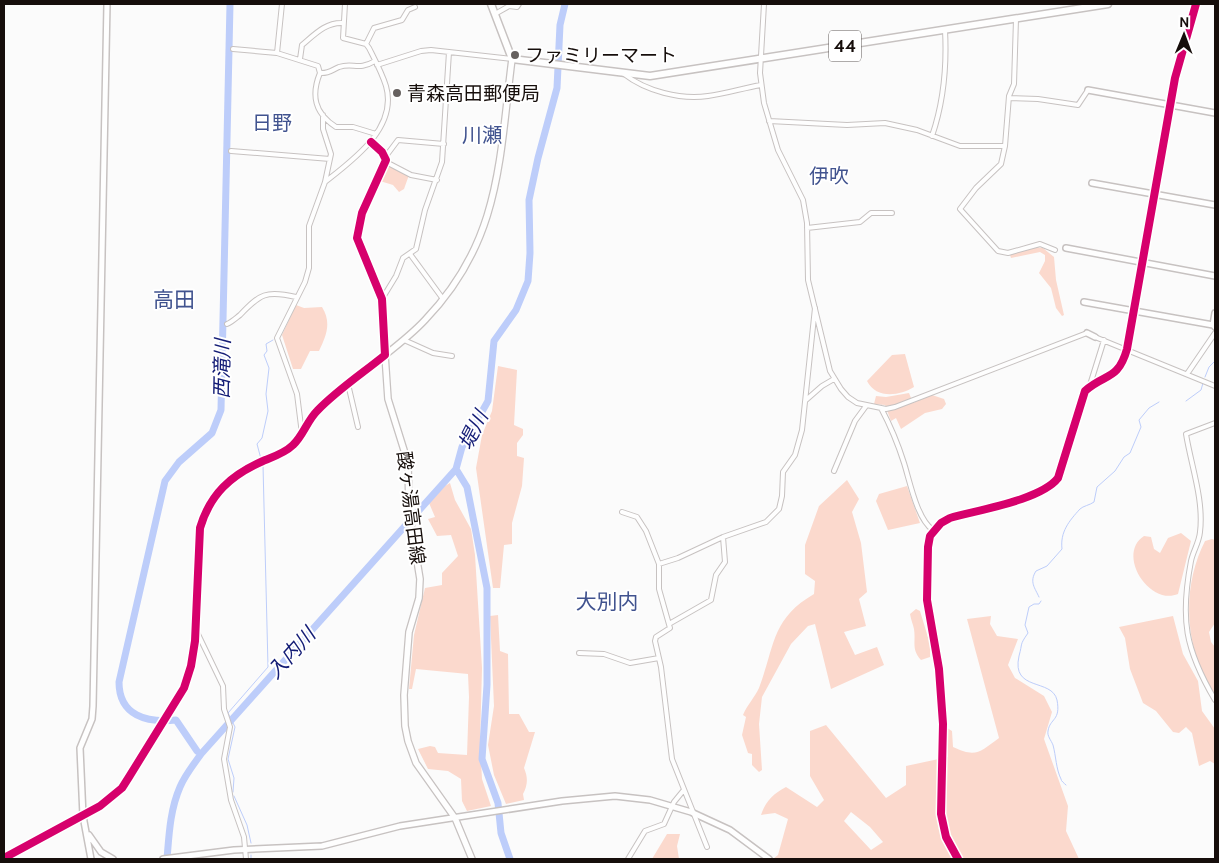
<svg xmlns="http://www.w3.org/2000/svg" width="1219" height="863" viewBox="0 0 1219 863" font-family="Cabin,'Noto Sans JP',sans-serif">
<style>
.green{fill:#fbd9cd;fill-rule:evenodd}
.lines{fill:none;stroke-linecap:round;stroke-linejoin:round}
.stream{stroke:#bdcdfa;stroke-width:1}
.river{stroke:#bdcdfa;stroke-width:7}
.minor-casing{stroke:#c7c2c1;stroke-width:6}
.tertiary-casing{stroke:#c7c2c1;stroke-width:8}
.secondary-casing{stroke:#c7c2c1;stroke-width:8}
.primary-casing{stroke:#c7c2c1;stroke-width:9}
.minor{stroke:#fefefe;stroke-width:4}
.tertiary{stroke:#fefefe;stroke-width:5}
.secondary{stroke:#fefefe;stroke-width:5.5}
.primary{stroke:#fefefe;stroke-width:6}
.cycleway-casing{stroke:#fff;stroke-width:11}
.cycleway{stroke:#d6006c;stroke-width:8}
.poi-dot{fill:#66615f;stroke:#fff;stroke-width:2}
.labels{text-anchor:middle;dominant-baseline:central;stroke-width:4;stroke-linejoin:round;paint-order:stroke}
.shield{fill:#fff;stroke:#5c5654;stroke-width:1}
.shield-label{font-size:18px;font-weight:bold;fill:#160e0b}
.poi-label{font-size:19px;fill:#160e0b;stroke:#fff;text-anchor:start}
.street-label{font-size:19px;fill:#160e0b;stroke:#fff}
.neighbourhood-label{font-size:20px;fill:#41538f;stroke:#fff}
.water-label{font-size:20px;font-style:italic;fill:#131c76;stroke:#fff}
.quarter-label{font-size:21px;fill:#41538f;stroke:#fff}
</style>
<rect width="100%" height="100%" fill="#fbfbfb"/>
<path class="green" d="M387,164l22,11 -5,14 -5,3 -6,-7 -13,-4z
M1034,247l9,1 11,9 2,23 8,35 -2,1 -6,-8 -5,-20 -12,-15 6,-12v-6l-5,-3 -29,6 -1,-3z
M296,305l8,3 18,-1c10,16 4,29 -3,44h-9l-9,18h-8l-11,-34z
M905,354l9,33c-15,9 -38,12 -47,-6l25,-26z
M498,366l19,4 -3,55 9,4v6l-6,8v13l7,2 -2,28 -10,37v21l-8,1 -4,43h-7l-17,-120 6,-33 10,-24z
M909,393l4,10 19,-8 12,4 2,5 -4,5 -17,4 -24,16 -5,-11 -5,3 -6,-16 -11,-1 2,-8 10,1z
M847,480l12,19 -7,13 9,31 6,49 -8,7 7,27 -22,6 11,23 22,-8 7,18 -53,24 -16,-65 -7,2 -17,18 -29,53 -3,27 3,46 -3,2 -7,-7v-11l-4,-1 -6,-18 4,-18 -3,-2c4,-10 12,-18 16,-27 16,-42 12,-69 55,-94l1,-13 -10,-7v-29l14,-39z
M450,483l5,17 16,29 4,26 7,113 -2,75 2,36 9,27 -24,5 -5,-10 -1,-22 -13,-8 -20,-2 -10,-20 12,-3 5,1 3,6 29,2 2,-58 -1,-23 -52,-5 -4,20h-3l5,-54 11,-47 17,-3v-12l16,-17 -7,-21 -14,1 -9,-17 7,-2 -6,-14 16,-17z
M907,486l13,37 -32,7 -12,-29 3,-7z
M1181,533l10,8 -13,53c-29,12 -62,-40 -34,-58l7,1 3,12 6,4 8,-15z
M1212,539l3,1v83l-6,9 2,10 4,5v48c-31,-44 -34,-107 -10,-154z
M916,609l4,2 10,33v13l-9,3c-10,-11 -5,-18 -7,-31 -1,-5 -3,-9 -4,-15z
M498,615l2,36 8,3 1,60h10l10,18h6l-11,36c4,9 4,17 -1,26l1,6 -18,4 -12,-29 -6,-30 6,-39 -4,-90z
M991,616l-1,8 7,12 21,3 -10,26 7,13 29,18 8,16 -8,27 24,67 -2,25 13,28h-306l5,-4 10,-36 -13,-6 -14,2c4,-13 13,-22 25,-28l31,20 7,-7 -14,-24v-45l16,-6 60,73 20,-13v-19l42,-9 -1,-29 5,3 1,16c23,11 27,5 46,-9l-32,-119zM851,812l19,15 13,15 -12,8 -27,-29z
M1173,616l10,38 15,27 4,30 13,18v35l-5,-3 -11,5 -7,-33 -6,-6 -7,6 -6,-1 -17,-21 -13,-8 -13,-34 -5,-31 -6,-11z
M667,834h13l-3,12 2,13h-27z"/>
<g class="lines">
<path class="stream" d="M1205,377l4,-10 6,-6
M1186,401l15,-11 2,-7
M261,459l-4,-15 5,-6 6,-27 -2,-17 3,-26 -5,-13 3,-4 -1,-7 7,-4
M1039,597c-4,-9 -10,-15 -3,-26l11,-5 15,-17c-2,-17 7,-28 18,-40 3,-3 10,-4 14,-7l3,-15 18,-16 9,-14 6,-4 11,-26 -2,-7 10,-12 10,-6
M1041,601l-2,3h-5l-5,3 -4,18 3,8c-9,13 -5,9 -9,23 -8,36 33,22 38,44 4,21 -7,18 -9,31 -1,5 3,9 5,14 3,11 3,24 8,34 0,2 3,4 5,6
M233,792l1,-14 -6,-19 7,-32 -7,-14 40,-46 -5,-202
M234,796l13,29 4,18
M251,855v4"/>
<path class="river" d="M197,751l-21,-31c-29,3 -57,-4 -57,-38l46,-201 14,-19 33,-29 9,-23 9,-406
M167,859c2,-24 3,-49 13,-72 5,-12 14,-23 21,-33l255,-285
M510,859l-9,-26 -3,-30 -16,-44 5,-74v-97l-20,-101 -11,-18 6,-22 26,-46 6,-60 22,-31 12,-29 2,-28 -1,-53 9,-42 19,-70 3,-63 5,-21"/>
<defs>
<path id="minor" d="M764,4l-4,69 4,30 14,47 25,50 4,23 1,57 22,91 11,18 7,8 9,6 29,6 9,-2 192,-74
M495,14l14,-8 8,1 2,-3
M366,44l8,-16 28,-8 6,-10 7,-3
M233,49l44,4 41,13 2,7c-9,22 -6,40 16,54h17l23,7
M277,53l5,-49
M300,59l2,-14c13,-11 24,-23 41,-22
M377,65l44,-14 10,-1 81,9
M320,73c8,1 12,-3 19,-6 14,-5 19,4 36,-6
M624,74c22,17 56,26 84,22 17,-2 35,-8 53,-11
M1009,98l29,1 40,6 10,-15
M769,121l78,4 38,-2 32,7 43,16h45l-4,18 -25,24 -16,21 38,42 10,2 32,-9 15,6
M932,136c12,-35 15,-69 13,-106
M371,142l11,10 4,8 -24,53 -5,25 25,61 3,56
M1005,146l4,-50 5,-12 2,-65
M231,151l99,8
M386,156l12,-16 46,4
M386,162l25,13 26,5
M325,182c28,-22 73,-54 61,-96 -4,-13 -11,-26 -17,-38l-3,-4 -23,-6 2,-34
M807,228l53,-6 11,-9h21
M410,254l33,45
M382,299l14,-23 7,-18 13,-9 9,-39 17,-48 7,-110
M227,324c5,-2 9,-6 13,-9 20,-21 26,-25 56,-18
M1095,337l120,49
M404,340l29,13 19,3
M1187,374l28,-41
M348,384l10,43
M1089,388l15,-48
M806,400l16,-14 12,-7
M881,408c9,17 17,36 23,55 6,19 13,56 29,67
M1215,423l-29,11c5,31 18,66 14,98 -1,11 -7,19 -9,29 -11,58 -6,88 24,139
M302,434l-5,-40 -20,-56 28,-56 4,-14v-42l16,-44 6,-28 -8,-25v-14
M834,471l21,-50 11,-15
M622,512l15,5 9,14 13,33v25l11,39 -14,9 -1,4 6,26 11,92 35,88
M659,564l19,-6 45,-21 43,-15 13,-13 3,-13 1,-24 12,-17 7,-25 13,-122
M669,624l42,-24 5,-25 9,-13 -2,-25
M196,630l27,56 1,23 6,18 -6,32 7,41 13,37 2,22
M579,653l25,1 26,9 29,-5
M628,859l17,-28 19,-7 10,-22 9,-11"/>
<path id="tertiary" d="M1088,90l127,23
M1092,183l123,22
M1066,248l149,28
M1084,302l129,23
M1215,327l-2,-2 2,-12
M1087,333l8,4
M89,835l12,17 12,7
M4,858l96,-52 22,-18 7,-11 55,-89 7,-22 4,-25 5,-113c10,-34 31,-53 63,-67 10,-4 22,-8 30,-16 10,-9 14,-24 24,-34 20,-21 46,-38 68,-56
M91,859l-8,-43 -3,-68 12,-29 1,-13 14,-702
M163,859l71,-9 88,-4 78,-20 162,-25 53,-5 35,4 41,12 39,18 39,29
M958,859l-12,-22 -5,-23 2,-90 -4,-55 -12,-69 1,-53 2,-11 11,-13 9,-5c28,-8 91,-18 108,-40l27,-87c20,-18 33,-10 42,-42l48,-271 21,-74"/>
<path id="secondary" d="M472,859l-17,-41 -39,-55 -8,-22 -3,-15 -1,-31 5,-63 10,-34 1,-19 -11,-67 -1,-49 -20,-64 -3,-44c14,-11 28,-22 40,-35 76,-79 74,-160 87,-261"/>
<path id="primary" d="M491,4l21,55 138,17 458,-72"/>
</defs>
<use href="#minor" class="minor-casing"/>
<use href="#tertiary" class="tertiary-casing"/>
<use href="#secondary" class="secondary-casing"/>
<use href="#primary" class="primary-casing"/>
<use href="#minor" class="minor"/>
<use href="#tertiary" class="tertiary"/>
<use href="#secondary" class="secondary"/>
<use href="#primary" class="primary"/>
<defs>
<path id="cycleway" d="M4,858l96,-52 22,-18 7,-11 55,-89 7,-22 4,-25 5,-113c10,-34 31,-53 63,-67 10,-4 22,-8 30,-16 10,-9 14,-24 24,-34 20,-21 46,-38 68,-56l-3,-56 -25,-61 5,-25 24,-53 -4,-8 -11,-10
M958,859l-12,-22 -5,-23 2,-90 -4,-55 -12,-69 1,-53 2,-11 11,-13 9,-5c28,-8 91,-18 108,-40l27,-87c20,-18 33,-10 42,-42l48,-271 21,-74"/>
</defs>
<use href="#cycleway" class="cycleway-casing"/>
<use href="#cycleway" class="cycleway"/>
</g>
<g class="poi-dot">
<circle cx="515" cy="55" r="5"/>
<circle cx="397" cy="93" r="5"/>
</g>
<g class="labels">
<rect class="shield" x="829" y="30.5" width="32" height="31" rx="4"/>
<g class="shield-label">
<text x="845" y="46">44</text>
</g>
<g class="poi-label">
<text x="525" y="55">ファミリーマート</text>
<text x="407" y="93">青森高田郵便局</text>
</g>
<g class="street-label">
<text transform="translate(411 508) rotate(83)">酸ヶ湯高田線</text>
</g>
<g class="neighbourhood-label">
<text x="272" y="123">日野</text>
<text x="482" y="135">川瀬</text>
<text x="829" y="176">伊吹</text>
</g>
<g class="water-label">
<text transform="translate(222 369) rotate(-89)">西滝川</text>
<text transform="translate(473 430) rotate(-63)">堤川</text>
<text transform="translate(291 653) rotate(-48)">入内川</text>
</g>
<g class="quarter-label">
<text x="174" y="299">高田</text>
<text x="607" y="601">大別内</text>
</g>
</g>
<rect width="1219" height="863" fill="none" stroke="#160e0b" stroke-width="10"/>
<g transform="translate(1184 35) rotate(1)" stroke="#ffffff" stroke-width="4" paint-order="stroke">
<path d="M0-4L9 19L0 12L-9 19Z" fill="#160e0b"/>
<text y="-8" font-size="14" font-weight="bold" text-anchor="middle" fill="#160e0b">N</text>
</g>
</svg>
